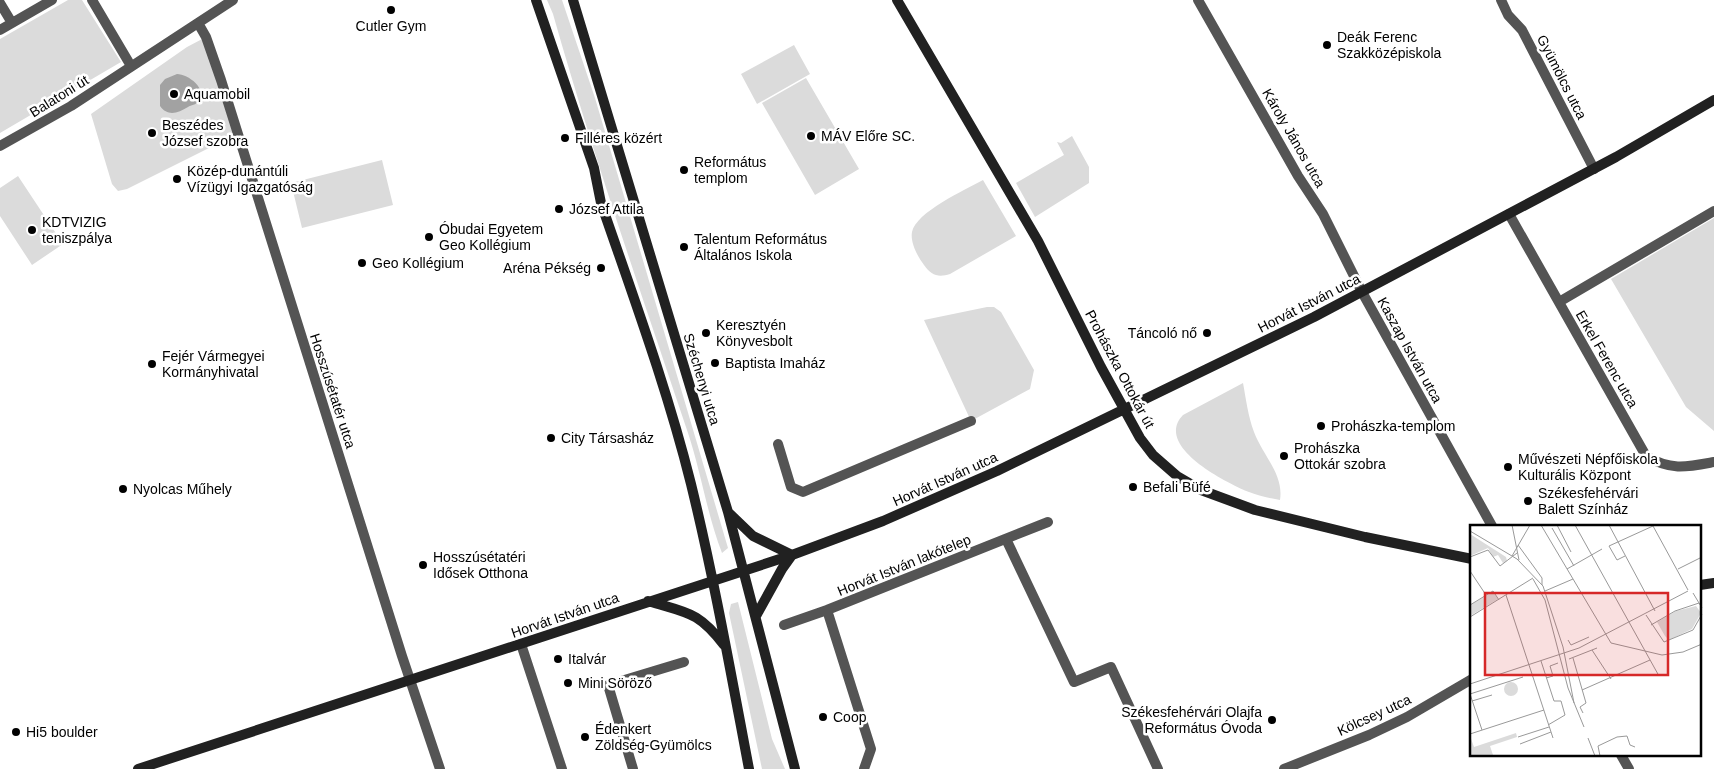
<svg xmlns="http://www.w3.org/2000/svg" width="1714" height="769" viewBox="0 0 1714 769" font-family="Arial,sans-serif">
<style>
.green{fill:#dbdbdb}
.water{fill:#a2a2a2}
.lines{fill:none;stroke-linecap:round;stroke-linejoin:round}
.street{stroke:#545454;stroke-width:10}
.secondary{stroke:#212121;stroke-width:10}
.poi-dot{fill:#000;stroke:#fff;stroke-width:2}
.labels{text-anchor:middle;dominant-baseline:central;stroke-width:5;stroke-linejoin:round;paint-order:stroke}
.poi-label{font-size:14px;fill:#000;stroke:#fff;text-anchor:start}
.street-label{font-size:14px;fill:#000;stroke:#fff}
.inset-road{fill:none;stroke:#999;stroke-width:1}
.view{fill:#d62828;fill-opacity:0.15;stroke:#d62828;stroke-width:2.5}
.inset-edge{fill:none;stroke:#000;stroke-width:2.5}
</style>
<rect width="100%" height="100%" fill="#fff"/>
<path class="green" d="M68,0h14l39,62 -121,71v-94z
M547,0h15l33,98 133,450 -6,5c-15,-39 -21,-81 -34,-120 -47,-140 -95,-278 -135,-419z
M206,37l31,97 -110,55 -9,2 -6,-7 -21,-70 96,-67z
M794,45l16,29 -53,30 -16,-30z
M806,78l53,91 -44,26 -53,-92z
M1072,136l17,31v16l-54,34 -19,-34 48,-28 -7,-13 4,1z
M382,160l11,45 -91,23 -11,-45z
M18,176l45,68 -31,21 -32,-49v-28z
M983,180l33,56 -66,38c-12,4 -19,1 -26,-9 -6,-8 -14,-22 -12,-33 4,-20 53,-42 71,-52z
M1714,218v213l-28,-24 -75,-128z
M987,307h7l7,5 33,58 -4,19 -59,32 -47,-101z
M1243,383c3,16 5,33 11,49 9,24 30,42 26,68 -10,-2 -21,-4 -31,-8 -22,-9 -96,-46 -66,-77z
M738,602l34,137 13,30h-23l-33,-156 2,-9z"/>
<path class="water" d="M177,74c11,0 31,15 22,27 -3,4 -8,4 -11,6 -10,6 -20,10 -28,-1v-21l5,-6z"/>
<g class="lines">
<path class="street" d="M92,0l39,66
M1198,0l100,176 25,38 39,78 130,234
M1501,0l7,15 14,15 72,139
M0,3l12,20
M198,23l8,14 15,43 181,576 38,113
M0,30l52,-30
M0,146l71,-40 162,-106
M1509,214l137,242c25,15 41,11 68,6
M1559,302l155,-91
M778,444l13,43 12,5 168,-71
M1006,539l68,143 37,-15 47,102
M827,610l44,139 -7,20
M784,625l43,-15 221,-88
M521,644l41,125
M1621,755l8,14
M633,769l-25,-84 76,-23
M1284,769l85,-34 38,-18 65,-38"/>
<path class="secondary" d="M536,0l58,168 7,35c32,93 66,185 90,281 23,94 40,190 58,285
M573,0l155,512 67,257
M897,0l141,241 63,126 39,71 13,17 24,21 24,14 54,20 110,27 107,22
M728,512l25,24 39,19
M1700,585l14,-2
M648,601c39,12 50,10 76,44
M756,616l26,-47 10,-14
M138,769l654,-214 91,-34 114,-50 317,-154 302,-160 98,-57"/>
</g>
<g class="poi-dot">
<circle cx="391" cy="10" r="5"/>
<circle cx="1327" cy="45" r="5"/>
<circle cx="174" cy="94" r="5"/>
<circle cx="152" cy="133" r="5"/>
<circle cx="811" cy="136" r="5"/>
<circle cx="565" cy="138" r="5"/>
<circle cx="684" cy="170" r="5"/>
<circle cx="177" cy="179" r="5"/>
<circle cx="559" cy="209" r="5"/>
<circle cx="32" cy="230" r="5"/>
<circle cx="429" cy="237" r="5"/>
<circle cx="684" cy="247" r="5"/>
<circle cx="362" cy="263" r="5"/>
<circle cx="601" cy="268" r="5"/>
<circle cx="706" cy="333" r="5"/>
<circle cx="1207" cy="333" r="5"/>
<circle cx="715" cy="363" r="5"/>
<circle cx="152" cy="364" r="5"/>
<circle cx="1321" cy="426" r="5"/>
<circle cx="551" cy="438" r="5"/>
<circle cx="1284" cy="456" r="5"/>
<circle cx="1508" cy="467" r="5"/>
<circle cx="1133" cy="487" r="5"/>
<circle cx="123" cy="489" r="5"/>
<circle cx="1528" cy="501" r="5"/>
<circle cx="423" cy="565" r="5"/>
<circle cx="558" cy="659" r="5"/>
<circle cx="568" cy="683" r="5"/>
<circle cx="823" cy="717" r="5"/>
<circle cx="1272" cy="720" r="5"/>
<circle cx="16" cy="732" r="5"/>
<circle cx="585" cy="737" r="5"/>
</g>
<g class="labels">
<g class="poi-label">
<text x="391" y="26" text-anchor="middle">Cutler Gym</text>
<text x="1337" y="37">Deák Ferenc<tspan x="1337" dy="16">Szakközépiskola</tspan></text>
<text x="184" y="94">Aquamobil</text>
<text x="162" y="125">Beszédes<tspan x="162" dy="16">József szobra</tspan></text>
<text x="821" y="136">MÁV Előre SC.</text>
<text x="575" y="138">Filléres közért</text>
<text x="694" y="162">Református<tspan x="694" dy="16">templom</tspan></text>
<text x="187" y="171">Közép-dunántúli<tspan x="187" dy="16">Vízügyi Igazgatóság</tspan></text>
<text x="569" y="209">József Attila</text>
<text x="42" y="222">KDTVIZIG<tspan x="42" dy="16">teniszpálya</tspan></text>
<text x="439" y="229">Óbudai Egyetem<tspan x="439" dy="16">Geo Kollégium</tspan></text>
<text x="694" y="239">Talentum Református<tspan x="694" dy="16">Általános Iskola</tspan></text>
<text x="372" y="263">Geo Kollégium</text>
<text x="591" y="268" text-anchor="end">Aréna Pékség</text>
<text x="716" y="325">Keresztyén<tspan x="716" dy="16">Könyvesbolt</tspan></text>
<text x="1197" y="333" text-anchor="end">Táncoló nő</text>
<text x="162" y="356">Fejér Vármegyei<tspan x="162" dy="16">Kormányhivatal</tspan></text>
<text x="725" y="363">Baptista Imaház</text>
<text x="1331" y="426">Prohászka-templom</text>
<text x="561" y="438">City Társasház</text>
<text x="1294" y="448">Prohászka<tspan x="1294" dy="16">Ottokár szobra</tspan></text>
<text x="1518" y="459">Művészeti Népfőiskola<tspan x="1518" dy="16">Kulturális Központ</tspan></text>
<text x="1143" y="487">Befali Büfé</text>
<text x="133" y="489">Nyolcas Műhely</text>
<text x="1538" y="493">Székesfehérvári<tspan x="1538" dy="16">Balett Színház</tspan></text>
<text x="433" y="557">Hosszúsétatéri<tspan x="433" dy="16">Idősek Otthona</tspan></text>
<text x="568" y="659">Italvár</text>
<text x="578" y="683">Mini Söröző</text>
<text x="1262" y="712" text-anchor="end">Székesfehérvári Olajfa<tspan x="1262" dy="16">Református Óvoda</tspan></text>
<text x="833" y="717">Coop</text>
<text x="595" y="729">Édenkert<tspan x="595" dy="16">Zöldség-Gyümölcs</tspan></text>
<text x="26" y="732">Hi5 boulder</text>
</g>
<g class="street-label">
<text transform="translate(1562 77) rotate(63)">Gyümölcs utca</text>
<text transform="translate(59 96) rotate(-32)">Balatoni út</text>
<text transform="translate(1294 138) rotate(60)">Károly János utca</text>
<text transform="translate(1309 303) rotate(-27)">Horvát István utca</text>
<text transform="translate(1410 350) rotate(61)">Kaszap István utca</text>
<text transform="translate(1607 359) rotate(60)">Erkel Ferenc utca</text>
<text transform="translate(1120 369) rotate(62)">Prohászka Ottokár út</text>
<text transform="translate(702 379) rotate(73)">Széchenyi utca</text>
<text transform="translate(333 391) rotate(72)">Hosszúsétatér utca</text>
<text transform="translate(945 479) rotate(-24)">Horvát István utca</text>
<text transform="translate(904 565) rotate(-22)">Horvát István lakótelep</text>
<text transform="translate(565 615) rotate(-19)">Horvát István utca</text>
<text transform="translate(1374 715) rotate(-25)">Kölcsey utca</text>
</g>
</g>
<g transform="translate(1470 525)">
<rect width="231" height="231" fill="#fff"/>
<path d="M0,9l36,23 1,4 -4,2 -5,-8 -5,2 -5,-9 -18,8zM23,67l5,7 -28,17v-11zM226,81l5,7 -9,16 -23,11 -4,-4 -8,-14 19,-11zM34 164a7 7 0 1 1 14 0a7 7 0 1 1-14 0ZM46,208l1,4 -27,9 3,9 -23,1v-20l4,11z" fill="#dbdbdb"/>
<path class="inset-road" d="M42,0l7,35M71,0l70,118 51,12 21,-3 19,-8M87,0l14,27M105,0l84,151M139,0l46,86M183,1l35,64M82,3l22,38M0,6l47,28 26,27 20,61 11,56M48,20l24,33v7M42,31l18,-31M155,31l-8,4 -8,-14 44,-20M0,32l18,-7 12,16 17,-13M97,44l35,-20M208,44l24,-12M0,46l16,24M63,54l12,21 23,88 16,39M75,66l28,-12M223,68l9,15M36,70l47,143M0,80l23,-14 6,9M176,90l18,27 29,-12 9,-16M0,92l63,-39M181,100l24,-14 24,-8M98,115l3,5 18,-8M122,125l19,29M103,133l13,45 -6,4 3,6M99,134l28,-11M71,136l13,40h7l4,14 -17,10M76,153l7,-2 -3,-10 8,-3M0,159l109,-36 109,-57M112,165l68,-30M0,169l53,-17M0,169l12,36M2,176l20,-6M0,209l74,-24M48,212l31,-10M118,213l7,18M50,219l31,-12M130,231l-2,-10 19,-9 10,-1 3,9 5,2"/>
<path class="view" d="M15,68h183v82h-183z"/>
<rect width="231" height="231" class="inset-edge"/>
</g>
</svg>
